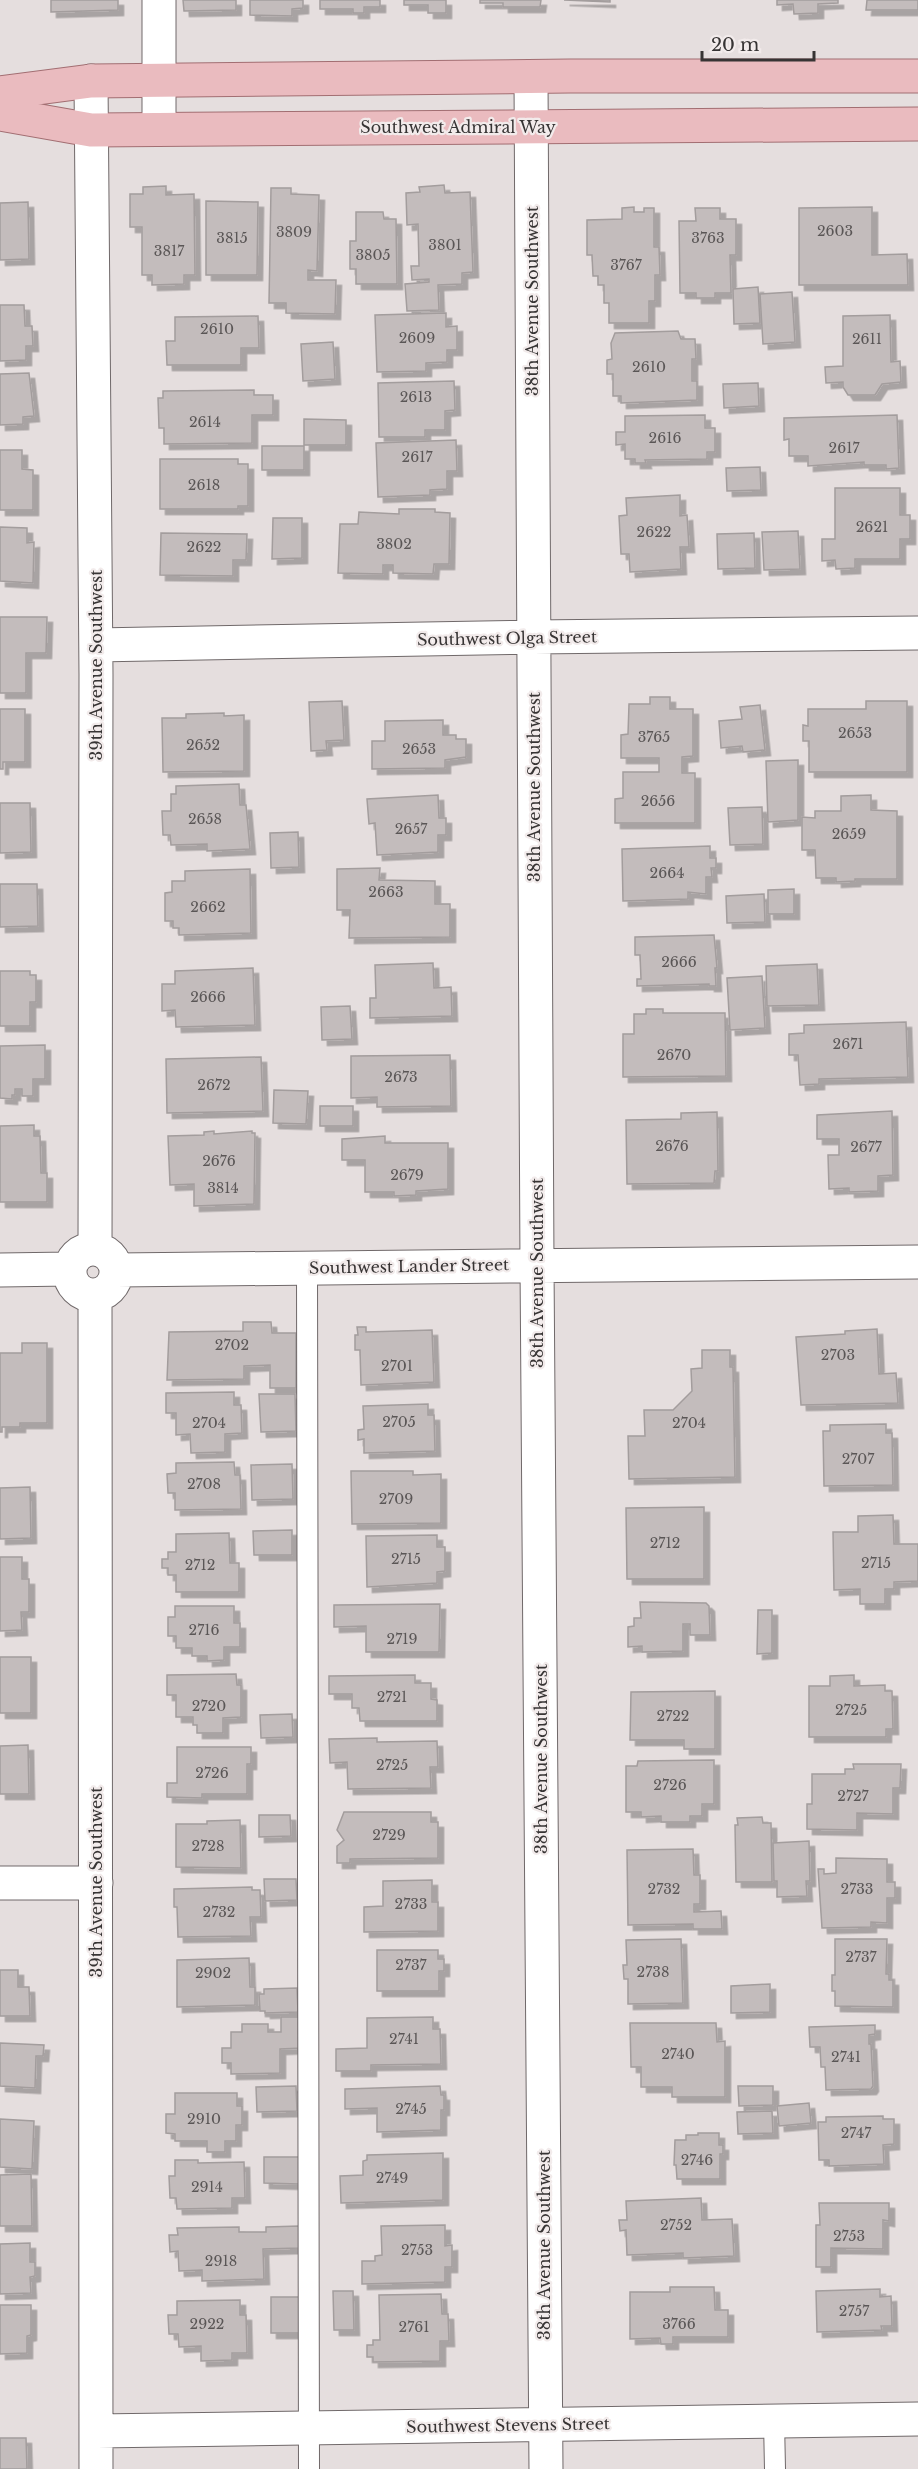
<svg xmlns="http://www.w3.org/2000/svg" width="918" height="2469" viewBox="0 0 918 2469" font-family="'Libre Baskerville',serif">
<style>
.building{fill:#c3bcbc;stroke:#a39d9d;stroke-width:1.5;filter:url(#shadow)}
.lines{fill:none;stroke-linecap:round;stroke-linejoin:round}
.lane-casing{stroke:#70696a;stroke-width:22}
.street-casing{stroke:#70696a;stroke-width:35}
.primary-casing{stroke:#a26e72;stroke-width:35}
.lane{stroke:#fff;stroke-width:20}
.street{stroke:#fff;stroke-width:33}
.primary{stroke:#eabbbf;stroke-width:33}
.labels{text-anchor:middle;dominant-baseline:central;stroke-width:4.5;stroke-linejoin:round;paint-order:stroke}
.number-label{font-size:14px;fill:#5a5656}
.street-label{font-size:16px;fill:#373434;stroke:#f2ebeb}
</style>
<defs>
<filter id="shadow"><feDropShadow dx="5.5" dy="5.5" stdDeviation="0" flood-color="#0004"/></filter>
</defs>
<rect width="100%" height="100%" fill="#e5dede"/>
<path class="building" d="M51,0h67v10l-67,2z
M183,0h53v10l-52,1z
M250,0h53v8l-11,1v7l-42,-1z
M320,0h60v7h-16v6h-11v-4h-33z
M404,0h42v13h-18v-8h-24z
M480,0h61l-1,7h-37v-4h-23z
M564,0h46v2z
M777,0h61v3l-20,1v9l-24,1 -1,-10 -16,1z
M867,0h51v10h-52z
M444,185l1,8 25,-1 3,80 -11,1v11l-24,1 1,25 -32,1 -2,-27 24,-2v-3l-17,1 -1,-14h8l-1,-42 -11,1 -1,-32 14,-1 -1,-5z
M166,186v9l28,-1 1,81h-11v9l-32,1v-10h-10v-48h-12v-33h13v-7z
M271,188h20v6l28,1 -2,76 -9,-1v10h28l-1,34 -49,-1v-10h-17z
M206,201l52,1 -1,73h-51z
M28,202l1,57 -29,1v-57z
M634,207v5h10v-4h10v39h5l1,28h-5v26h-6v22h-40v-20h-5v-18h-6v-9h-5l-1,-21h-5v-35l35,-1v-11z
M872,207v48l35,-1 1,31h-109v-77z
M695,208h25v11h16v36h-6l1,38h-16v5h-19v-5h-16l-1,-72h17z
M356,212h27l1,7h12l1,65h-41v-15h-6v-28h6z
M758,287l2,36 -26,1 -1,-35z
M792,292l3,50 -32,2 -3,-50z
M0,305h24l1,21h7l1,20h-7v14l-26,1z
M446,313v14l11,-1v24h-10v12l-21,1v8l-49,1 -2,-57z
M890,315l1,47 9,-1 1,21 -19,2 -7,11h-27l-5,-8v-5l-17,1 -1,-16 18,-1v-50z
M258,316l1,32h-18v17h-74l-1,-24h9v-24z
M678,331l3,8h14l1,20h-4v22h5v19l-76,3v-7h-8v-22h-6v-14l5,-1 -1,-16 4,-10z
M333,342l2,37 -32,2 -2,-37z
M29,373l5,43 -11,1v7l-23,1v-51z
M454,381l1,29 -10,1v19h-20v7h-46l-1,-54z
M758,383l1,23 -35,2 -1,-24z
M254,390v5h19v20h-21v28l-88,1v-16h-5l-1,-30h5v-7z
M705,415v13h10v24h-8v7l-62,1 1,3h-11v-4h-10v-15l-9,1v-13h9v-16z
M897,415l2,53 -13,1v-4h-22v-3l-56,4v-10h-19v-17l-5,1v-22z
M304,419l42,1v25h-42z
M456,440l1,31h-10v18l-17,1v5l-52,2 -2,-54z
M262,446h42v24h-42z
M0,450h22v19l11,1v40h-33z
M160,459h78v5h10v42h-10v3h-78z
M760,467l1,23 -34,1 -1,-23z
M835,488h65v27h10v24h-10v20h-45v9l-19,1 -1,-9 -13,1v-22h13z
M680,495v21l7,-1 2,32h-9l1,22 -51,3 -1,-18h-8l-2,-38 8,-1 -1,-17z
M399,509h36v3l15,1 -1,51h-15l-1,10 -40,-1v-8h-10v9l-45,-1 2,-49h18l1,-12 40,2z
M273,518h29v40l-30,1z
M0,527l27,1v15l7,-1 -1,41 -33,-2z
M798,531l2,38 -36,1 -2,-38z
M161,533l86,1 -1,26h-13v16l-73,-1z
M754,533l1,35 -37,1 -1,-35z
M0,617h47l-1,36h-20v40h-26z
M650,697h20v12h23v47l-11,1v16h13v50h-80v-24l8,-1v-26h36v-14h-38v-23l7,-1 1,-30h21z
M342,701l2,39 -18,1 1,9 -16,1 -2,-49z
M866,701h41v71h-98v-31h-6v-16l5,1v-17h58z
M760,705l5,45 -22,2 -1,-6 -21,2 -2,-27 23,-2 -2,-12z
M0,709h25v53h-22v7h-3z
M224,713v3l20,-1v56l-81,1 -1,-54h24v-4z
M443,720v15h13v4h10v18l-21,3v8l-73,1v-28h13v-20z
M798,760v60l-30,2 -2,-61z
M239,784l1,21h6l4,44 -43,2v-7l-36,1 -1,-10h-7l-1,-24h9v-17h5v-8z
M438,795l1,23h7v17h-8v17l-61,3 -2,-32 -6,1 -2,-25z
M871,795v15l26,1v68h-42v2l-19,1v-4h-20l-1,-28h-13v-33l13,1v-7h26v-15z
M0,803h30l1,49 -31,1z
M762,807l1,37 -33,1 -2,-37z
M298,832l1,35 -28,1 -1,-35z
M710,846v12h6v10h-5l1,9h-6v17l-18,-2v7l-65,2 -1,-52z
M380,868l-1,12 56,1v23h15v33l-101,1 1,-28h-13v-41z
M250,869l1,64 -72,2v-7h-6v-7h-8v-28l7,-1v-11h13v-10z
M0,884h37l1,42 -38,1z
M794,889v25h-26v-24z
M764,894l1,28 -38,1 -1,-27z
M714,935l3,33h-2l1,18h-7v-2l-72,2v-7h4l-1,-24h-5v-18z
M433,963l1,25 17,-1 1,29 -82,2v-20h6l-1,-33z
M817,964l2,41 -52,1 -1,-40z
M253,968l2,57 -79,2 -1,-17 -13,1v-27h13v-13z
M0,971h30v4h6v27h-6v24h-30z
M762,976l3,52 -35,2 -3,-52z
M350,1006l2,33 -30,1 -1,-33z
M646,1009h17v4h62l1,63 -103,1v-43h11v-20h12z
M906,1022l2,55 -89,2v5l-19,1 -2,-30h-9v-21l15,-1v-8z
M45,1045v34h-12v17h-11v-7h-7v6h-3v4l-12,-1v-52z
M450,1055l1,51 -74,1v-10l-26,1v-42z
M261,1057l2,54 -96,2 -1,-54z
M274,1090l34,1 -2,33 -33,-1z
M320,1106h33v20h-33z
M892,1111l1,64 -15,1v15l-29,1v-4l-20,1 -1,-34h11v-16h-22v-24z
M717,1112l1,59h-3l-1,12 -87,1 -1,-64 55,-1v-6z
M34,1125v11h6l1,37h6v29h-47v-76z
M214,1131v3l38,-3v2h3l-1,71 -60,2v-22l-24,1 -2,-49 36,-1v-3z
M385,1136v7h63v46l-32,2v4l-22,1v-4h-29v-32h-23v-21z
M243,1322h28l1,11h24v55h-26v-23l-26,1v13l-77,1 2,-48 74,-1z
M357,1327h9v5l66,-2 2,52 -73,3 -1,-35h-5v-15h3z
M877,1329l2,45 17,-1 2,30 -97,2 -5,-68 49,-3v-3z
M22,1343h25v80h-27v4h-18v5h-2v-79h22z
M702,1350h28v17h3l2,110 -106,2 -1,-43h17l-1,-26h29l19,-19 -1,-22 11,-1z
M234,1392v13h7l1,28 -17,1v18l-34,1 -1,-19 -14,1v-22h-10v-20z
M259,1394h36l1,37 -35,1z
M428,1404v11h6l1,36 -71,2v-14l-6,1v-10l6,-1 -1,-23z
M886,1424v9h6l1,52 -69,1 -1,-55h7v-6z
M234,1462l1,13h5l1,34 -66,1v-17h-7l-1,-19 9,-1v-10z
M292,1464l1,35 -41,1 -1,-35z
M351,1471h62v4l28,-1v49l-89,1z
M30,1487l1,51 -31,1v-51z
M704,1507v72h-77l-1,-71z
M893,1515l1,29h24v37l-24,1v7h-9v15h-25v-15l-26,1 -1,-58h25v-16z
M292,1530v25h-38l-1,-24z
M229,1533l1,30h9v29h-63v-17h-8v-7h-6v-9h6v-7h8v-18z
M437,1535v12h8v24l-8,1v11l-70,4 -1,-51z
M0,1557h22v22h7v33h-8l1,18 -22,1z
M640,1602l66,1 3,3 1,29h-20v-11h-7v27l-41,1v-6l-14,1v-20l6,-1v-8h7z
M440,1604l-1,48h-73v-26l-32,1v-22z
M175,1606h59v17h6v24h-16v13l-17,1v-5h-15v-8h-16v-12h-8v-19h7z
M758,1610h14v43l-15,1z
M0,1657h31v56h-31z
M236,1674l1,11h4v32l-18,1v15h-26v-8h-4v-8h-17v-22h-9v-20z
M415,1675v8h16v16l6,1v21h-77l-1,-13h-7v-14h-23v-18z
M854,1675v11l31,-1v6h7l1,38h-7v8h-77v-51h21v-10z
M715,1691v58h-31v-9h-54l1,-48z
M292,1714l1,23 -32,1 -1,-23z
M377,1738v4l60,-1 1,26h-8l1,21 -83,1 -1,-27 -17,1 -1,-24z
M28,1745l1,49h-29v-48z
M177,1747h74v17h-4v30h-45v4l-35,-1v-14h10z
M714,1760v44h-12v12h-12v6h-29v-6l-20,1v-5h-15v-46h11l1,-5z
M853,1764h48l-1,24h-7v26l-36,-1v17l-50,-1v-25h5v-30h33v-5h9z
M344,1812h87v10h7v36l-88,1v4h-13v-17l7,-6 -7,-10z
M259,1815h31l1,21 -32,1z
M762,1817l1,6h8l1,59h-36l-1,-57h3l-1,-7z
M240,1820l1,48 -65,-1v-43h31v-3z
M809,1841l1,40h-4l1,15 -30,1v-16h-3l-1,-38z
M693,1849l1,26h6v29h-6v8l27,-1 1,18h-29v-5l-65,1 -1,-75z
M836,1858l51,1v23h8v16h-8v25l-16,-1v5l-49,1 -4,-59h6v5l12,-1z
M264,1879h32l1,21 -32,1z
M432,1880v22h6v29l-74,1v-25l19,-1v-25z
M252,1887v3h8l1,27h-11l1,19 -73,1 -1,-30h-3v-18z
M681,1939l2,64 -55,1v-25h-4l-1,-14h4l-1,-25z
M835,1939h52l-1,35h3v6h4v27l-58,-1v-15h-3v-16h3z
M377,1950h61v9h6v12h-5v20h-62z
M249,1958l1,29h5v18l-78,2v-47z
M0,1970h18v17h11l1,29h-30z
M770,1984v28l-39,1v-27z
M297,1988l1,24 -33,1v-2h-5l-1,-17h5v-5z
M281,2017h22v31l-23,1v24l-49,1v-11h-9v-15h9v-16h11v-8h26v8h13z
M433,2017v12h7l1,35 -70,1v6h-35v-22l31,-1v-30z
M630,2023h86l1,19 8,-1v56h-53v-10h-31v-20h-10z
M875,2025v9l-6,1v9h2l2,42 -2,3 -45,1 -1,-23h-4l-1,-20h-10l-1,-20z
M0,2043l44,2 -1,11h-7l-1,32 -35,-2z
M296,2086l1,25 -40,1 -1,-25z
M440,2086l1,9h3v15h-3v20l-64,2v-24l-32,1v-20z
M738,2086h35v19l-34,1z
M175,2093h62v13h5v19h-6v16h-11v11h-18v-11h-32v-7l-9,-1v-19h9z
M809,2103l2,20 -32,3 -2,-20z
M772,2111l1,22 -35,1 -1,-22z
M883,2116v3h11v25l-11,1 1,19 -55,2v-6h-10l-1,-38h8v-5z
M0,2119l34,2 -2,48 -32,-2z
M698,2133h21v12h4v9h-3v25h-43l-1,-14h-2l1,-25h11v-5h12z
M443,2153v47l-102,3 -1,-27 23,-1v-14l4,-1v-5z
M264,2157h35v27l-35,-1z
M175,2160h23v3l46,-1 1,36h-13v10l-55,1 -1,-11h-6l-1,-22h6z
M31,2174l1,52h-32v-51z
M701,2198l1,22 30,-1 2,37 -51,2v-5l-56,2 -1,-25 -6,1 -1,-11h8l-1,-19z
M819,2203h70v18l-6,-1v29l-52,-1v19h-15v-42h4z
M445,2225v21l7,-1v22h-7v15l-83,2v-23h13v-5l7,-1 -1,-29z
M299,2226l1,22 -37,1 1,30 -62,2v-11l-23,1 -1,-20 -8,1 -1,-17h9l-1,-7 62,-1v5h27v-5z
M30,2243v19h5v14l-5,1 1,16 -31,1v-50z
M670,2287h44l1,23h13v27h-55v7h-12l-1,-6 -30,1v-47h40z
M880,2289v8l11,-1 1,30h-11l1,4 -65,2 -1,-41z
M333,2291h20l1,39h-20z
M441,2294l1,20h6l1,27h-9v20l-67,1v-5h-6v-12h6v-5h7l-1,-45z
M271,2297h34v36h-34z
M240,2300v15h6l1,38h-15v7l-31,1v-15l-22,1 -1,-13h-9l-1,-19h9v-14z
M0,2305h31v30l-4,1v17l-27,1z
M0,2438h26l1,31h-27z"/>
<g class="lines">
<defs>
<path id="lane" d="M307,1267l2,1202
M774,2421l1,48"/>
<path id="street" d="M531,77l6,1188 9,1204
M91,81l5,593 -1,575
M159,129v-129
M96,645l437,-8 385,-4
M70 1272a23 23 0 1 1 46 0a23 23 0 1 1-46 0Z
M0,1270l70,-1
M117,1270l801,-8
M95,1296l1,1173
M0,1883h96
M97,2431l821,-12"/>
<path id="primary" d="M0,93l91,-12 479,-5h348
M0,114l91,16 827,-6"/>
</defs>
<use href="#lane" class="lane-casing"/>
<use href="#street" class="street-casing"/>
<use href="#primary" class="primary-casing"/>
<use href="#lane" class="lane"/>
<use href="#street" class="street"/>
<use href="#primary" class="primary"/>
</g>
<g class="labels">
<g class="number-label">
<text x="835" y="231">2603</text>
<text x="294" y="232">3809</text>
<text x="232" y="238">3815</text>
<text x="708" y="238">3763</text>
<text x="445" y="245">3801</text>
<text x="169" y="251">3817</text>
<text x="373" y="255">3805</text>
<text x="626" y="265">3767</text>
<text x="217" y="329">2610</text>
<text x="417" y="338">2609</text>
<text x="867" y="339">2611</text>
<text x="649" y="367">2610</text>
<text x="416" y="397">2613</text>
<text x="205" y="422">2614</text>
<text x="665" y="438">2616</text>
<text x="844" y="448">2617</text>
<text x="417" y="457">2617</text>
<text x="204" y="485">2618</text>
<text x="872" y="527">2621</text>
<text x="654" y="532">2622</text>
<text x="394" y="544">3802</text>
<text x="204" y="547">2622</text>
<text x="855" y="733">2653</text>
<text x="654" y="737">3765</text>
<text x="203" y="745">2652</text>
<text x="419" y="749">2653</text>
<text x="658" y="801">2656</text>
<text x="205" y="819">2658</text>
<text x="411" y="829">2657</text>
<text x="849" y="834">2659</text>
<text x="667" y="873">2664</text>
<text x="386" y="892">2663</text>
<text x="208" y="907">2662</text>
<text x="679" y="962">2666</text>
<text x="208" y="997">2666</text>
<text x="848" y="1044">2671</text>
<text x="674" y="1055">2670</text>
<text x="401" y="1077">2673</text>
<text x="214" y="1085">2672</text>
<text x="672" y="1146">2676</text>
<text x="866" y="1147">2677</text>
<text x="219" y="1161">2676</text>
<text x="407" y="1175">2679</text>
<text x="223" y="1188">3814</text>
<text x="232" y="1345">2702</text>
<text x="838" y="1355">2703</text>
<text x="397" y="1366">2701</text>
<text x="399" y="1422">2705</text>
<text x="209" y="1423">2704</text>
<text x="689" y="1423">2704</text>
<text x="858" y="1459">2707</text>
<text x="204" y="1484">2708</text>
<text x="396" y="1499">2709</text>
<text x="665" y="1543">2712</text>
<text x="406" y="1559">2715</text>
<text x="876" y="1563">2715</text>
<text x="200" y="1565">2712</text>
<text x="204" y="1630">2716</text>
<text x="402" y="1639">2719</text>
<text x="392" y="1697">2721</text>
<text x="209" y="1706">2720</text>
<text x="851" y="1710">2725</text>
<text x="673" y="1716">2722</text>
<text x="392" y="1765">2725</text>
<text x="212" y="1773">2726</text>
<text x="670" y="1785">2726</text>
<text x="853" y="1796">2727</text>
<text x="389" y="1835">2729</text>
<text x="208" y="1846">2728</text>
<text x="664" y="1889">2732</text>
<text x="857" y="1889">2733</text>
<text x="411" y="1904">2733</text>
<text x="219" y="1912">2732</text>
<text x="861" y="1957">2737</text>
<text x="411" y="1965">2737</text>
<text x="653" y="1972">2738</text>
<text x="213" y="1973">2902</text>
<text x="404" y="2039">2741</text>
<text x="678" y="2054">2740</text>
<text x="846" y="2057">2741</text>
<text x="411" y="2109">2745</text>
<text x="204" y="2119">2910</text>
<text x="856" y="2133">2747</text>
<text x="697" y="2160">2746</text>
<text x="392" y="2178">2749</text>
<text x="207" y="2187">2914</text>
<text x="676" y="2225">2752</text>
<text x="849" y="2236">2753</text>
<text x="417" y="2250">2753</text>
<text x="221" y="2261">2918</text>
<text x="854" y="2311">2757</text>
<text x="207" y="2324">2922</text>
<text x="679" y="2324">3766</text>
<text x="414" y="2327">2761</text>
</g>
<g class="street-label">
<text x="458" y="127">Southwest Admiral Way</text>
<text transform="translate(532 301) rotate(-90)">38th Avenue Southwest</text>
<text transform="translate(507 638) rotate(-1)">Southwest Olga Street</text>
<text transform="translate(96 665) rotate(-90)">39th Avenue Southwest</text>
<text transform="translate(534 787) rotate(-90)">38th Avenue Southwest</text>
<text transform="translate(409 1266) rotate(-1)">Southwest Lander Street</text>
<text transform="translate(537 1273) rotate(-90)">38th Avenue Southwest</text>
<text transform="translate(541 1759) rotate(-90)">38th Avenue Southwest</text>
<text transform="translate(96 1882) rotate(-90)">39th Avenue Southwest</text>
<text transform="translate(544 2245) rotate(-90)">38th Avenue Southwest</text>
<text transform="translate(508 2425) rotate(-1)">Southwest Stevens Street</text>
</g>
</g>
<path d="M702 51v9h112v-9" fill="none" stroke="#373434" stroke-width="3"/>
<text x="711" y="51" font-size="18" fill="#373434" stroke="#f2ebeb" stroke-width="4.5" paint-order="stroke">20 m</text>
</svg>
